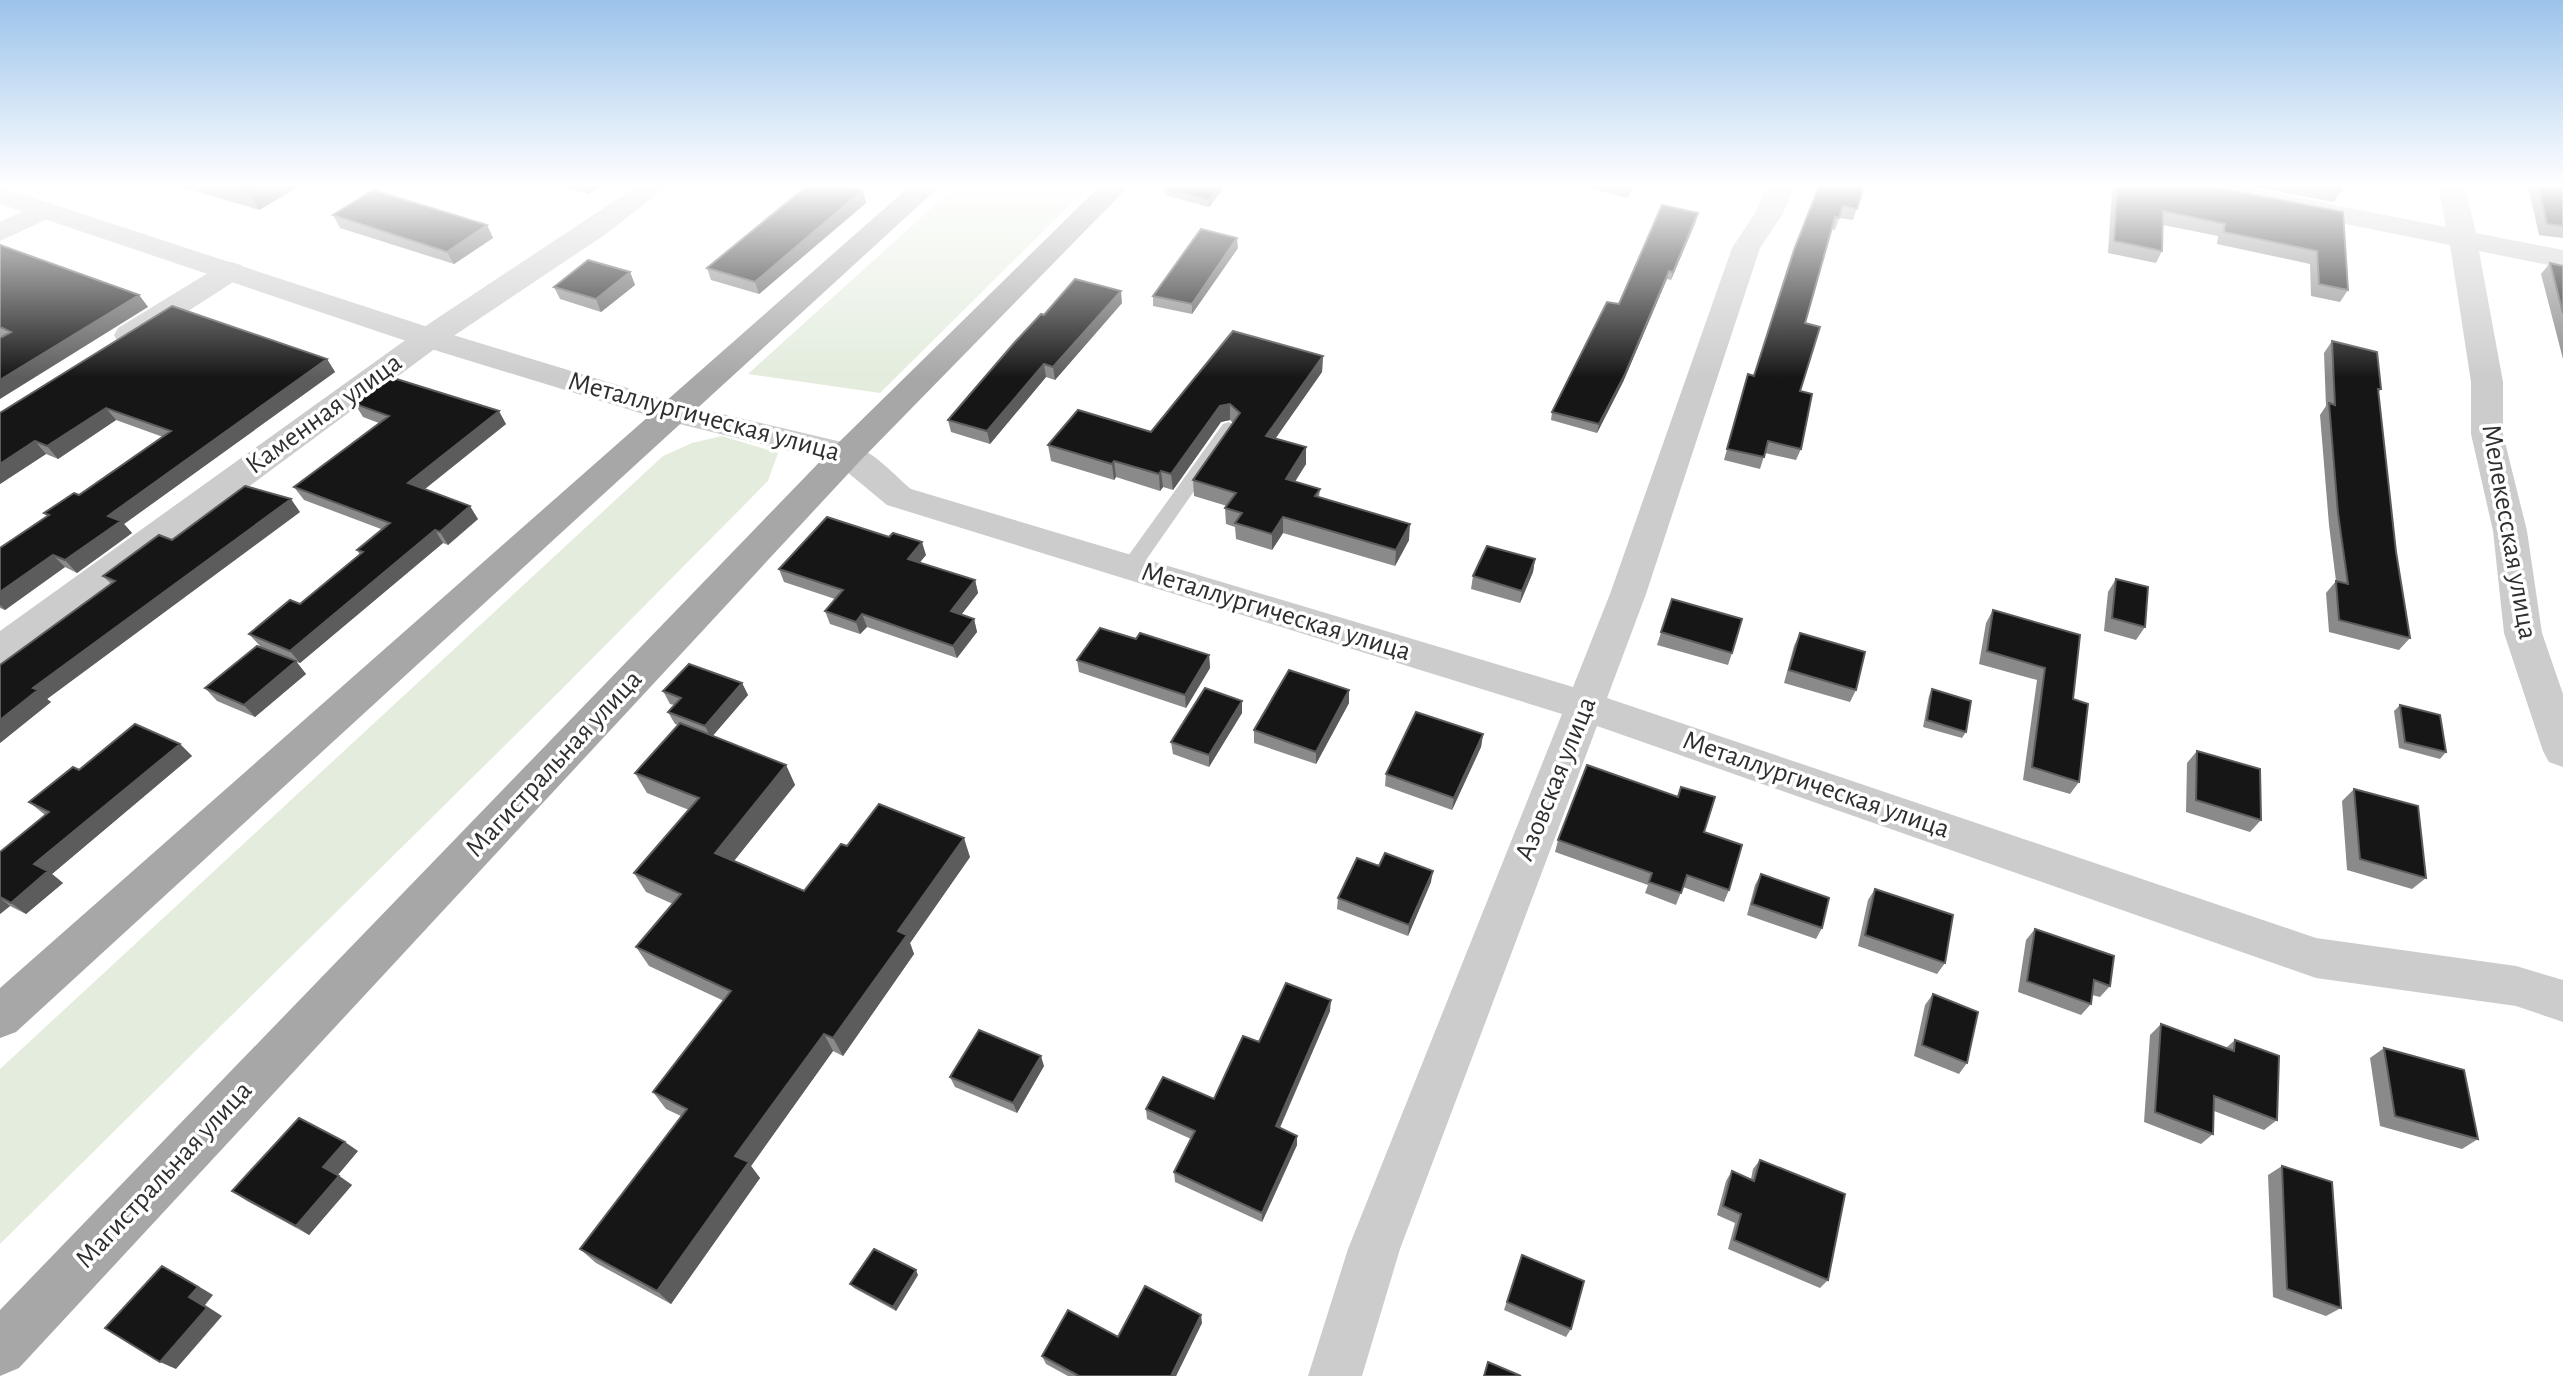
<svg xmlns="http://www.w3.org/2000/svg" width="2563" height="1376" viewBox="0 0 2563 1376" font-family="'Alegreya Sans',sans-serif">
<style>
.green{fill:#e3ecdd}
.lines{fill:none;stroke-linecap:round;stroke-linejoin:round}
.service{fill:#ccc;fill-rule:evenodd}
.minor{fill:#ccc;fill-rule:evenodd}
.tertiary{fill:#ccc;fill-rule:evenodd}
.primary{fill:#a7a7a7;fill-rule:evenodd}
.wall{fill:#8a8a8a}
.shaded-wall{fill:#5c5c5c}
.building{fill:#161616;stroke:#5c5c5c;stroke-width:2}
.labels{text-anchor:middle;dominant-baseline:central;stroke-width:7;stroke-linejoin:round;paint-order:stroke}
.street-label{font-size:28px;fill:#2f2f2f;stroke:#fff}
</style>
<rect width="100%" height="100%" fill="#fff"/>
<path class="green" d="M956,186h133l-209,207 -132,-19z
M722,436l56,17 -10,28 -207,209 -561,554v-175l663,-613 29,-13z"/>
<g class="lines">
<path class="service" d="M1229,422l9,6 -101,145h-14l-3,-5 3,-5 100,-139z"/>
<path class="minor" d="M637,186h31l-65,50 -163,109 -427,316 -13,4v-34l418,-300z
M1768,186h27l-12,27 -23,35 -114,346 -39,104 709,240 200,28 47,14v42l-47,-16 -200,-28 -719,-252 -197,523 -38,127h-54l40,-127 214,-535 -675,-209 -52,-43 -5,-8 5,-8c29,-8 55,26 76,43l662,198 37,-93 122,-346 23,-35z
M2183,186h54l209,41 -8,-41h27l11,47 87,17v18l-84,-17 24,131v52l24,97 15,102 21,61v73l-14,-5 -6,-11 -39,-118 -11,-102 -22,-97v-52l-21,-137 -253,-51 -10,-2z
M44,202l10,2 4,6 -4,6 -54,25v-19z
M231,262l10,3 5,6 -5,6 -101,65 -11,2 -11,-2 -4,-7 4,-7 103,-63z"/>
<path class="tertiary" d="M0,187l440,144 240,73 179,42 5,8 -5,8 -12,3 -184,-45 -245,-75 -418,-141z"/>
<path class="primary" d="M910,186h30l-924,846 -16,6v-50z
M1100,186h29l-270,276 -840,906 -19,8v-66l835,-864z"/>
</g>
<path class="wall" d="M179,186h118l1,1 -39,23z
M559,186h41l-12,8z
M1167,186h58l-16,21 -44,-12 -1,-6z
M1591,186h43l-7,12 -36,-9z
M1864,186l-11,34 -14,-2 -4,12 -4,-1 -26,94 -5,68 1,58 -5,11 -31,-7 -5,16 -36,-9 24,-86 6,2 40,-126z
M2114,186h95l134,26 5,78 -8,12 -29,-6 -1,-32 -93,-20 1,-8 -55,-11 -1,26 -6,12 -48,-10 4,-63z
M2249,186h92l1,4 -8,12z
M2528,186h35v52l-24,-3z
M866,203l-107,91 -48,-14 -4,-12z
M333,215l154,10 6,13 -39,26 -114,-36z
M1696,221l-25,59 -4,-1 -44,103 -26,51 -46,-13 1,-8 67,-108z
M0,245l139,50 9,12 -146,30 -2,-1z
M1238,248l-46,66 -39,-8v-10z
M2550,263l13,3v93l-22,-85z
M630,272l5,13 -34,27 -41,-13 -6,-12z
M1122,303l-67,77 -9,-3 -56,67 -39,-12 -3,-12 96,-105z
M2332,341l49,48 -3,4 18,159 14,86 -11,12 -70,-18 -3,-39 10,-12 -7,-56 -9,-110 6,-9 -2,-53z
M1323,356l-1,16 -47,67 31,8v17l-11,18 25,7 -1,8 90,43 -14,26 -112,-33 -11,17 -36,-11 -1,-12 -9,-3 -1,-16 2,-2 -33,-10 -1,-16 40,-57 -3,-3 -9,2 -48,68 -10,-3 -3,4 -44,-14 -2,3 -63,-19 -3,-16 103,-13z
M327,359l8,13 -211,152 8,9 -55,40 -12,-6 -60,43 -5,-2v-60l47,-32 -3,-3 35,-18 84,-58 -47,-17 -58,39 -12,-5 -46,30v-71z
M355,404l151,20 -81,65 53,30 -30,26 -5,-2 -143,120 -4,-1 10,12 -51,43 -38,-16 -12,-13 55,-42 -11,-12 51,-30 60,-49 -3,-5 24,-21 -77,-29 -10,-13 85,-64 -16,-6z
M300,512l-253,187 4,3 -51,41 111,-159 -8,-8 69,-36z
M926,555l-7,8 56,17 3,13 -17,22 13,4 3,13 -20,26 -90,-31 -7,7 -30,-10 -5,-13 10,-12 -51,-17 -5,-13z
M1535,559l-2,13 -13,31 -49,-14 2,-13z
M2116,579l29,48 -9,13 -32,-9 4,-39z
M1672,599l60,54 -4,12 -71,-20z
M1993,610l80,89 6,83 -9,12 -47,-14 14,-100 -58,-16 7,-41z
M1800,633l56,57 -6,12 -66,-19 10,-37z
M1136,639l73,16 1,13 -24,40 -107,-36 -2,-12z
M742,683l6,12 -36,41 74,29 9,20 -61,76 70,30 43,-45 123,11 -60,86 4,11 -71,102 -10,-5 -82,115 9,12 -89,126 -75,-41 -16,-14 101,-133 -15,-7 -13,-17 71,-91 -75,-35 -13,-19 37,-43 -27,-12 -12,-19 55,-63 -42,-17 -12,-20 43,-48 -3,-1 -7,-12 6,-7 -4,-1 -7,-13z
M1932,689l34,43 -4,6 -39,-11 6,-31z
M1349,690v13l-33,61 -62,-21v-13z
M1242,701v12l-33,54 -36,-13 -2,-12z
M2400,705l46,47 -6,7 -41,-11 -5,-37z
M1483,734l-2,13 -29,63 -67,-24 1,-12z
M180,744l12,12 -140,118 11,9 -37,31 -16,-8 -10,8v-62l45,-37 -16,-13 50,-32z
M2197,751l64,69 -11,12 -64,-20 1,-49z
M2354,789l72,89 -14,11 -65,-19 -5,-69z
M1704,832l25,58 -5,12 -41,-15 -7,18 -31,-12 3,-8 -93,-33 3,-12z
M1761,874l61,54 -6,11 -69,-24 8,-30z
M1431,882l-23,54 -71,-27 1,-11z
M1875,889l70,74 -8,11 -79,-28 10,-46z
M2035,929l75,57 -10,11 -8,-2 -1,9 -10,11 -63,-23 8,-52z
M1933,994l34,69 -8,11 -45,-18 11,-51z
M1330,1011l-50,117 17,17 -35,77 -87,-40 -1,-10 17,-33 -44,-20 -1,-10 68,-10 45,-57z
M2161,1024l65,24 9,-8 42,80 -13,10 -50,-19 -1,23 -12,10 -57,-22 6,-87z
M2384,1048l94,91 -16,10 -82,-23 -10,-68z
M1044,1066l-27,47 -62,-26 -5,-10z
M358,1151l-20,24 14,10 -43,50 -62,-34 -15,-10z
M1760,1160l68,120 -8,8 -92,-39 7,-26 -18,-8 9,-34 6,-10 19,8 2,-10z
M2282,1166l59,142 -15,8 -53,-19 -5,-122z
M1522,1255l49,74 -5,8 -62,-27z
M918,1275l-22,36 -42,-23 -4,-4z
M1202,1323l-26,53h-108l-22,-12 -4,-8 76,-19z"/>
<path class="shaded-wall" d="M258,186h39l1,1 -39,23 -11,-18z
M585,186h15l-12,8z
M1220,186h5l-16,21v-7z
M1630,186h4l-7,12z
M863,190l3,13 -107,91 -4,-12z
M1698,213l-2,8 -25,59 2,-8z
M487,225l6,13 -39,26 -7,-12z
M1237,238l1,10 -46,66v-10z
M1669,271l-2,8 -44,103 -26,51 2,-9z
M630,272l5,13 -34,27 -5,-13z
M1121,291l1,12 -67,77 -2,-13z
M139,295l9,12 -148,92v-19z
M1323,356l-1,16 -56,80v-16z
M327,359l8,13 -211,152 8,9 -55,40 -12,-13 43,-44z
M1044,364l2,13 -56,67 -3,-13z
M1230,404v16l-9,2 -48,68 -2,-16 49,-68z
M106,408l10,12 -58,39 -11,-13z
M499,411l7,13 -90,72 -8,-13z
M35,441l11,13 -46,30v-20z
M1306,447v17l-20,31v-16z
M1114,461l2,16 -2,3 -2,-16z
M1161,471l2,16 -3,4 -1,-17z
M291,499l9,13 -253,187 4,3 -51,41v-23l33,-32z
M470,506l8,13 -30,26 -8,-13z
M1283,517v16l-11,17v-16z
M1410,524l-1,16 -14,26 1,-16z
M435,530l8,13 -143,120 -10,-12z
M922,542l4,13 -14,17 -4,-13z
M53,555l12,12 -60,43 -5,-5v-13z
M1535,559l-2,13 -13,31 2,-12z
M975,580l3,13 -24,31 -3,-13z
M862,614l5,13 -7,7 -4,-12z
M974,619l3,13 -20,26 -4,-12z
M1209,655l1,13 -24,40 -1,-13z
M296,661l10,13 -51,43 -11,-12z
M742,683l6,12 -37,43 -6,-12z
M1349,690v13l-33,61v-12z
M1242,701v12l-33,54v-12z
M1483,734l-2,13 -29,63 2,-12z
M180,744l12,12 -140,118 11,9 -37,31 -15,-11 23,-39z
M786,765l9,20 -70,87 -10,-19z
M964,838l6,19 -60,86 4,11 -71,102 -10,-18 65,-107z
M1433,871l-2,11 -23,54 1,-11z
M0,898l10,8 -10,8z
M1331,1000l-1,11 -54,125v-10z
M824,1034l9,17 -82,115 9,12 -89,126 -14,-13 78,-135z
M1041,1056l3,10 -27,47 -4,-10z
M1297,1136v9l-35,77v-9z
M345,1142l13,9 -22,26 -13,-10z
M339,1176l13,9 -43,50 -13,-9z
M916,1270l2,5 -22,36 -3,-4z
M178,1274l35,21 -8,10 17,11 -46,53 -16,-7 29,-65z
M1201,1315l1,8 -26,53h-5z"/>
<path class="building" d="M228,186h30l-10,6z
M807,186h39l17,4 -108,92 -48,-14z
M1167,186h53l-11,14 -45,-11z
M1819,186h45l-7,23 -14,-3 -4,12 -4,-1 -30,106 15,4 -20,64 12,3 -11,55 -33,-8 -4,16 -37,-8 21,-75 6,2 40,-126z
M2117,186h92l134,26 5,78 -29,-6 -2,-33 -93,-19 1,-8 -62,-13 -1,40 -48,-10z
M2318,186h23l1,4z
M2538,186h25v40l-16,-2z
M373,190l114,35 -40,27 -114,-37z
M1662,205l36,8 -25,59 -4,-1 -44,103 -26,50 -47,-12 55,-110 12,2z
M1201,229l36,9 -45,66 -39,-8z
M0,245l139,50 -139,85v-42l11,-6 -11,-5z
M588,260l42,12 -34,27 -42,-12z
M2550,263l13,3v47z
M1075,279l46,12 -68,76 -9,-3 -57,67 -39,-11 67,-78 26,-28 3,1z
M172,306l155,53 -219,157 13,5 -56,39 -12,-5 -53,37v-44l49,-33 -5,-2 30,-20 5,2 92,-64 -65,-23 -59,38 -12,-5 -35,23v-51z
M1233,331l90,25 -57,80 40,11 -20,32 34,10 -5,7 95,28 -14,26 -113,-33 -11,17 -37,-11 7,-10 -17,-5 11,-15 -43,-13 47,-67 -10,-9 -10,2 -49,68 -10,-3 -2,3 -45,-13 -2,3 -64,-19 30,-35 73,22z
M2332,341l45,11 4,37h-3l18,163 14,86 -71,-18 -3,-39 12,3 -10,-71 -9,-110 6,2z
M390,377l109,34 -91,72 62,23 -30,26 -5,-2 -145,121 -41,-17 41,-34 10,4 6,-5 57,-47 -6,-2 33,-27 -96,-36 95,-71 -34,-12z
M245,486l46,13 -258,189 5,2 -38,30v-55l115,-84 -12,-5 56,-41 13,5z
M827,517l62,20 4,-4 29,9 -14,17 67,21 -24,31 23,8 -21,27 -91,-32 -6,8 -31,-11 18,-21 -64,-21z
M1487,546l48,13 -13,32 -49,-15z
M2116,579l32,8 -3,40 -33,-9z
M1672,599l70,20 -10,34 -71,-21z
M1993,610l87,25 -7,64 15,5 -9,78 -47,-15 13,-99 -58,-17z
M1100,628l36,11 4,-6 69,22 -24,40 -108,-35z
M1800,633l65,19 -9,38 -67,-20z
M257,646l39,15 -52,44 -39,-17z
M689,664l53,19 -37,43 -37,-14 13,-14 -18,-7z
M1289,670l60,20 -33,62 -62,-22z
M1205,688l37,13 -33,54 -38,-13z
M1932,689l39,12 -5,31 -39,-12z
M2400,705l40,10 6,37 -41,-10z
M1416,712l67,22 -29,64 -68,-24z
M680,723l106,42 -71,88 89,38 37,-47 6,2 32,-42 85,34 -66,93 9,4 -74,103 -9,-4 -89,122 14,6 -92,129 -77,-42 107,-140 -34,-17 78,-101 -95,-44 45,-53 -47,-21 65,-75 -64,-25z
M135,724l45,20 -146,120 14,7 -37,32 -11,-6v-45l49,-40 -20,-10 44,-35 6,3z
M2197,751l63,18 1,51 -65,-20z
M1587,765l91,32 3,-10 34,10 -11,35 38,13 -13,45 -42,-15 -6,18 -32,-11 3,-9 -94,-33z
M2354,789l64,17 8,72 -66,-19z
M1385,853l48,18 -24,54 -71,-27 19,-40 22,8z
M1761,874l68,24 -7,30 -70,-24z
M1875,889l78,26 -8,48 -80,-28z
M2035,929l79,27 -4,30 -16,-6 -3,24 -64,-23z
M1286,983l45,17 -55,126 21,10 -35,77 -88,-41 21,-41 -49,-22 17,-32 51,22 29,-63 16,6z
M1933,994l45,18 -11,51 -45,-18z
M2161,1024l73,27 1,-11 44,16 -2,64 -63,-24 -1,38 -58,-22z
M979,1030l62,26 -28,47 -63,-26z
M2384,1048l80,22 14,69 -83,-23z
M299,1118l46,24 -22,25 16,9 -43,50 -64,-35z
M1760,1160l85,34 -17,86 -94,-40 7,-26 -18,-8 9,-35 22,10z
M2282,1166l50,16 9,126 -54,-19z
M874,1249l42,21 -23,37 -43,-23z
M1522,1255l62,26 -13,48 -64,-27z
M162,1266l36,21 -9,10 18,11 -47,54 -55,-34z
M1145,1286l56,29 -30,61h-92l-37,-20 26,-46 50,27z
M1488,1362l33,14h-37z"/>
<linearGradient id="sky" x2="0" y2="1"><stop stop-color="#9bc3ea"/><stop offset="0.49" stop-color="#fff"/><stop offset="1" stop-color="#fff" stop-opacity="0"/></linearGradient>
<rect width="2563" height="378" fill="url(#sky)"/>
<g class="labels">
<g class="street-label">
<text transform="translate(324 414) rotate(-36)">Каменная улица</text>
<text transform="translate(704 417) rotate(15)">Металлургическая улица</text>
<text transform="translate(2509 532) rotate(80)">Мелекесская улица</text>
<text transform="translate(1276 612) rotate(17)">Металлургическая улица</text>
<text transform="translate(554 764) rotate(-47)">Магистральная улица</text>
<text transform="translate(1556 779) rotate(-68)">Азовская улица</text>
<text transform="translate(1816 785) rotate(19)">Металлургическая улица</text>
<text transform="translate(164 1175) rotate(-47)">Магистральная улица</text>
</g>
</g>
</svg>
